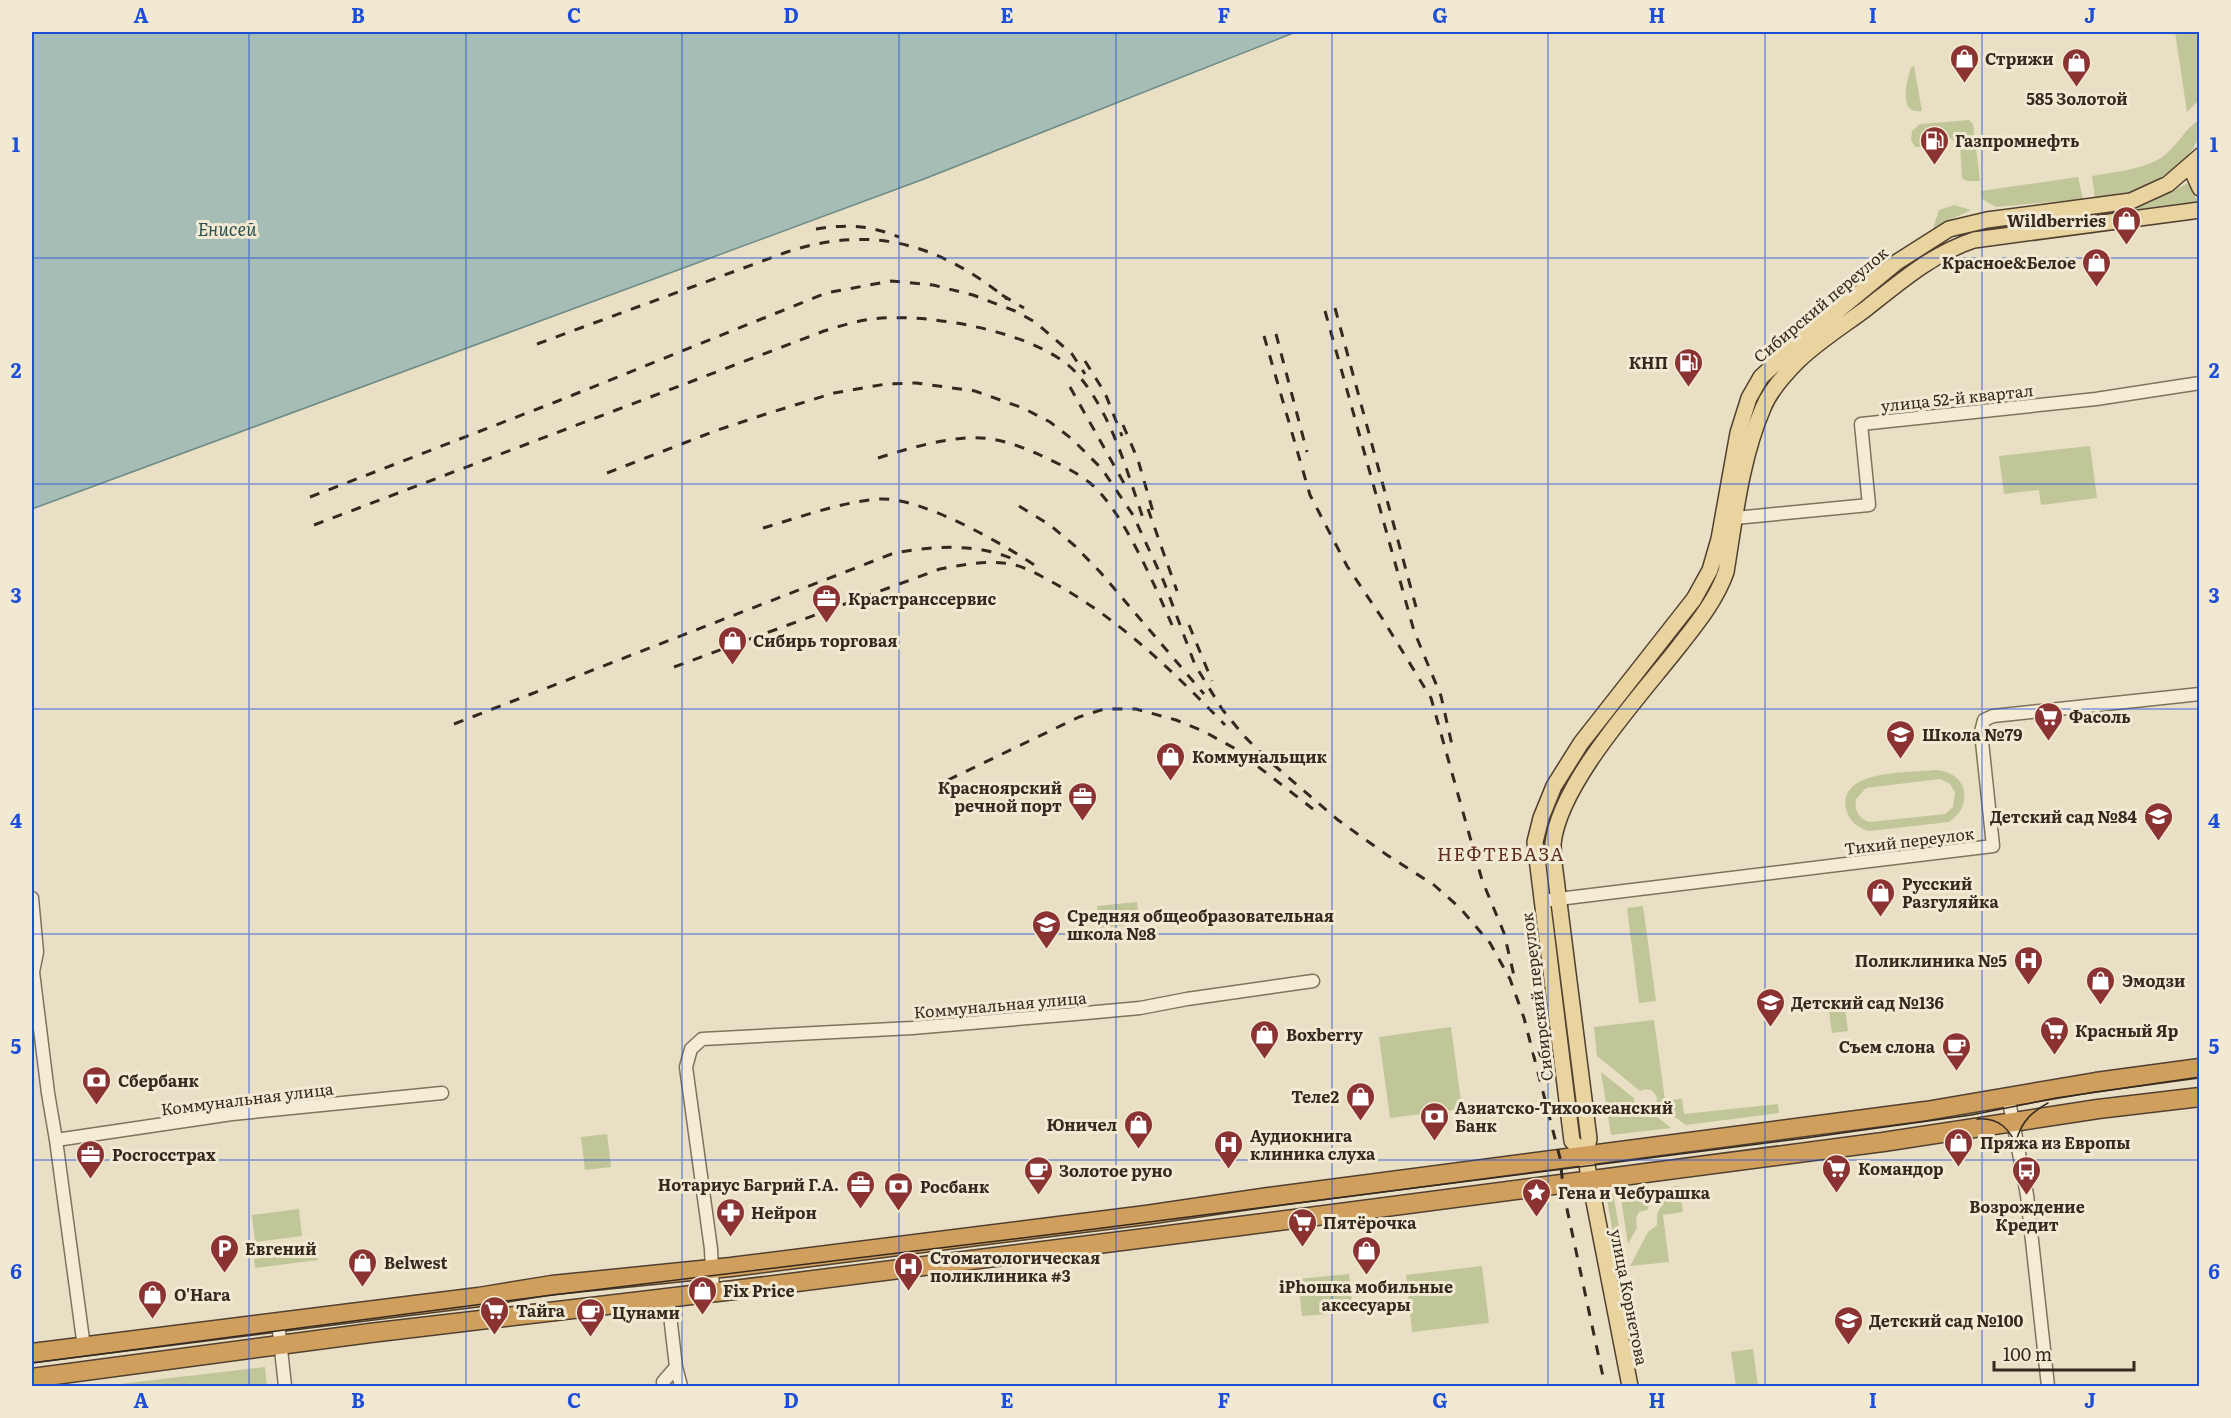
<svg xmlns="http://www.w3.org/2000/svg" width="2231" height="1418" viewBox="0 0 2231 1418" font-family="Literata,serif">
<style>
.green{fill:#c1c699;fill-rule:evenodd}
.water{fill:#a6bdb6;stroke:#6d8a83;stroke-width:1.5}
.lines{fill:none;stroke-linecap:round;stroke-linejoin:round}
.minor-casing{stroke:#82715c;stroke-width:15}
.major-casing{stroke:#504030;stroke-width:18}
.highway-casing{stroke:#504030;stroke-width:21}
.minor{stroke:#f5ecd6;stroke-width:12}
.major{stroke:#e9d39f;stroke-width:15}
.highway{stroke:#d19f5d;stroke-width:18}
.tram{stroke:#34291f;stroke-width:1.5}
.rail{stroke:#34291f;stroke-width:3;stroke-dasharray:10 10;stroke-linecap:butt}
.grid{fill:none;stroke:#1d4ed8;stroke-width:1.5;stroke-opacity:0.55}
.labels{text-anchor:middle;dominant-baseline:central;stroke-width:6;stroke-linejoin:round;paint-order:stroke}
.poi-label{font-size:16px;font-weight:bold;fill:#34291f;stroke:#f2e9d3;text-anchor:start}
.street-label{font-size:16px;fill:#34291f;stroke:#f2e9d3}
.water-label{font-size:18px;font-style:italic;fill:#2f5250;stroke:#f2e9d3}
.neighbourhood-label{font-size:18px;letter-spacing:1.5px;fill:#5c2f22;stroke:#f2e9d3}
.neatline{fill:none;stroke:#1d4ed8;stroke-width:2}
.grid-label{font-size:20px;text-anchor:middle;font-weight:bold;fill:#1d4ed8}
</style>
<rect width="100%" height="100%" fill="#e9dfc4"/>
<path class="green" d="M2175,32h21l4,15 -1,53 -12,12z
M1914,66l8,45c-25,4 -15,-31 -11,-44z
M1969,120l4,4 7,57h-13l-5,-3 -2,-33 -13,-9 -1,8 -3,2 -28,1 -4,-7 1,-9 8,-7z
M2199,120c0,4 1,10 0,14 -4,26 -44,49 -66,58 -12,4 -26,5 -38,6l-3,-22c21,-4 59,-7 75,-23 12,-10 19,-25 32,-33z
M2078,177l5,22 -87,8 -14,-8 -1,-8z
M2188,183l11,20 -51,8 -20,-1 19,-6z
M1954,205l17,5 -38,18 6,-18z
M2090,446l7,52 -56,7 -2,-15 -35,4 -5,-38z
M1935,770c32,1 40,35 14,52l-80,9c-11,-3 -20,-10 -23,-22 -8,-40 63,-36 89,-39zM1940,779l10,5 5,8 -2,15 -8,7 -75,8c-11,-3 -16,-11 -14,-23l10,-11z
M1137,902l2,22 -40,4 -2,-22z
M1643,906l13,95 -17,2 -12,-95z
M1844,1001l4,30 -16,2 -4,-30z
M1654,1020l11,80 17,-1 2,15 94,-10 1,9 -93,12 -30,-21 1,-6c-3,-8 -9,-11 -17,-7l-43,-35 -3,-29z
M1451,1027l11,82 -72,9 -11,-81z
M1601,1072l33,26c-1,11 6,17 16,13l21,17 -60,7z
M607,1134l4,33 -26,3 -4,-33z
M1679,1186l4,26 -20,3 6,47 -39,4 18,-34 9,-7v-11l14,-27z
M1658,1188l-11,22 -8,2 -3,6 1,10 -9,16 -8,-51z
M1613,1193l10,57 -3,6h-3l-11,-62z
M299,1209l3,27 -47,6 -3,-27z
M316,1251l2,9 -63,8 -1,-9z
M1482,1266l7,57 -77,9 -6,-57z
M1349,1274l4,38 -51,4 -4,-37z
M1753,1349l5,37h-22l-5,-34z
M265,1367l2,19h-164z"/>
<path class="water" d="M32,32h1264l-372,147 -892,330z"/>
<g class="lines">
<defs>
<path id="minor" d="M1735,518l134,-13 -8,-81 235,-25 104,-16
M32,898l5,54 -4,20 15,121 8,47 28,207
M1550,900l443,-54 -12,-114 3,-12 9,-4 207,-22
M2008,1096l19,99 21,191
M56,1140l176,-26 210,-21
M713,1293l-2,-44 -25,-182 5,-18 11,-10 210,-11 163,-14 65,-6 47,-9 126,-18
M668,1298l8,69 5,19
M278,1322l7,64
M664,1386l-1,-4 13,-15"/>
<path id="major" d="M2200,156l-6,19 6,13
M1585,1155l-13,-14 -37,-299 6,-24 13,-32 27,-43 113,-144 16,-29 9,-31 19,-106 11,-35 12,-21 29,-27 107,-88 52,-33 38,-9 144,-19 37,-17 30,-26
M1630,1386l-45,-231 4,-16 -35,-276c0,-6 -1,-13 -1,-19 6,-61 89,-150 127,-199 18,-23 36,-45 46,-73 9,-55 15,-113 37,-164 7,-18 22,-34 35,-47 19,-19 48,-37 69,-53 34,-27 65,-54 107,-68l226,-30"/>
<path id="highway" d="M32,1353l447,-56 73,-12 179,-18 415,-52 123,-18 657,-86 170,-29 104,-14
M32,1378l338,-45 364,-43 506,-64 643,-84 215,-33 102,-12"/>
</defs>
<use href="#minor" class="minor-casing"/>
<use href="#major" class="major-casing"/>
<use href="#highway" class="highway-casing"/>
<use href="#minor" class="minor"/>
<use href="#major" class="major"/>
<use href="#highway" class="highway"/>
<path class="tram" d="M1977,1119c22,-2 32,10 41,28
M2017,1138c6,-18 15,-26 31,-35
M32,1363l513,-67 534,-65 727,-93 165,-23 85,-17 144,-21"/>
<path class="rail" d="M816,229c32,-5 53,-4 83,8
M1002,295l22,13
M1335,308l81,299
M1325,311l89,320 27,65 11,49
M1276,334l31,118
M1264,336l46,159 37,71 35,52 49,80 51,182 22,53 11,47
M537,344l250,-92c85,-28 152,-8 220,47
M1085,361l20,32 17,43
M1070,387l55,98
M1123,425l15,35 16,55
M878,458c29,-9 58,-18 89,-20 25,-2 48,6 71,16 17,8 37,17 52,29 32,26 65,103 82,142
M607,473l108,-42 54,-18 65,-20 52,-9 30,-1 59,8 48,17 27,14 22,17 30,30 31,46 31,67 31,83 27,44 22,27 23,23 71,61 49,35 47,30 26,23 30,35 20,36 14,39 36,140 4,37 41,191
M310,497l248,-96 268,-108 65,-12 42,4 40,10 42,16 20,11 37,32 13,20
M1019,506l31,19 25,21 26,27 103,121
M1148,509l29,82
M314,525l510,-194c16,-5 32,-10 49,-12 53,-7 171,13 206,57 34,41 48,96 65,145
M763,528c38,-11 77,-26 117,-29 42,-2 126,46 160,70
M1189,625l23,56
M674,667l266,-98c21,-4 42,-8 63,-6 18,1 36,12 51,20 65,36 120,89 171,142
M454,724l440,-171c39,-7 82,-10 119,6
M948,780l131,-63 25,-8h32l40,11 27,11 31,17 79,61"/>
</g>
<path class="grid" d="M249,32v1354M466,32v1354M682,32v1354M899,32v1354M1116,32v1354M1332,32v1354M1548,32v1354M1765,32v1354M1982,32v1354M32,258h2168M32,484h2168M32,709h2168M32,934h2168M32,1160h2168"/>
<defs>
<symbol id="shop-pin" viewBox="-11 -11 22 30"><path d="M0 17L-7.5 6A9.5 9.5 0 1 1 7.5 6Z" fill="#8b3332" stroke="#f2e9d3"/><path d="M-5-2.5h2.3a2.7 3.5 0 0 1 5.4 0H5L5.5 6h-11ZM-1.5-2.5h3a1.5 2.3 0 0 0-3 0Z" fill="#fff"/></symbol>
<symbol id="fuel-pin" viewBox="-11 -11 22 30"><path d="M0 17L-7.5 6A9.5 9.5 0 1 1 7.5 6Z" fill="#8b3332" stroke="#f2e9d3"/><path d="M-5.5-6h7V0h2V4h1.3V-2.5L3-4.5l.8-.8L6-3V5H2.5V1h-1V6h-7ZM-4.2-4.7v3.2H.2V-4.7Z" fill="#fff"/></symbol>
<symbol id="office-pin" viewBox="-11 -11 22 30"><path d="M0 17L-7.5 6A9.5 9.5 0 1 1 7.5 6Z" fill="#8b3332" stroke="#f2e9d3"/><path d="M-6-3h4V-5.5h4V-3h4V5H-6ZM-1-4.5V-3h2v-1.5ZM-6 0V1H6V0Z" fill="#fff"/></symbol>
<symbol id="supermarket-pin" viewBox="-11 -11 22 30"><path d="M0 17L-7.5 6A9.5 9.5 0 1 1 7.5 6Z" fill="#8b3332" stroke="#f2e9d3"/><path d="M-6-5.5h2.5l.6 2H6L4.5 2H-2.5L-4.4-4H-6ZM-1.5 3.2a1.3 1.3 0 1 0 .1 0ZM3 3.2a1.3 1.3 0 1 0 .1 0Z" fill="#fff"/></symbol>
<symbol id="school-pin" viewBox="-11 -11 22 30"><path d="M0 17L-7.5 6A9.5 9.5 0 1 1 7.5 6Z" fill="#8b3332" stroke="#f2e9d3"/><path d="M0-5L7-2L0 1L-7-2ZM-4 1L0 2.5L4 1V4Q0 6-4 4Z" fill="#fff"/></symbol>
<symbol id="hospital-pin" viewBox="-11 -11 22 30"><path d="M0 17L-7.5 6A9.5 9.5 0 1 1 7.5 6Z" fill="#8b3332" stroke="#f2e9d3"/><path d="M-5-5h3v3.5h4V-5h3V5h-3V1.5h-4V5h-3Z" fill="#fff"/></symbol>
<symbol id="cafe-pin" viewBox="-11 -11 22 30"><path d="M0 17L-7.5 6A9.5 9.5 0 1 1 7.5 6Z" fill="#8b3332" stroke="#f2e9d3"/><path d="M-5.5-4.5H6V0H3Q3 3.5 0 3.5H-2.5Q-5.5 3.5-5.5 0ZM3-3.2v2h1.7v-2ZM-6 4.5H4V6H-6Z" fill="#fff"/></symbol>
<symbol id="bank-pin" viewBox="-11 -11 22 30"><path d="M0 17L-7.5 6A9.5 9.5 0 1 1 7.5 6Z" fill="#8b3332" stroke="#f2e9d3"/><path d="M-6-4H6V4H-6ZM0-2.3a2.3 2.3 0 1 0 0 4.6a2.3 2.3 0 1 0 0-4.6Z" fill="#fff"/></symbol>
<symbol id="bus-pin" viewBox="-11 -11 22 30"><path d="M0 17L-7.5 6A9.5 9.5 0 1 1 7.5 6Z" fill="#8b3332" stroke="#f2e9d3"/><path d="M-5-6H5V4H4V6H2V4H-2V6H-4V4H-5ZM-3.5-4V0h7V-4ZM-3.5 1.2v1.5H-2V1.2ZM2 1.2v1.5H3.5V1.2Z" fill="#fff"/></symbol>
<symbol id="sight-pin" viewBox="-11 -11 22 30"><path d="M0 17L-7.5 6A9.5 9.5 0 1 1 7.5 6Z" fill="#8b3332" stroke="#f2e9d3"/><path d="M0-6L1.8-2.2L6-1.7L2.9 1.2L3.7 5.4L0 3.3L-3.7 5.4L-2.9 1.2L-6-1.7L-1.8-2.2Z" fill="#fff"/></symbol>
<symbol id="pharmacy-pin" viewBox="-11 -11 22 30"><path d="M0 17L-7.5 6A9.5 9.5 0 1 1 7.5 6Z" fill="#8b3332" stroke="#f2e9d3"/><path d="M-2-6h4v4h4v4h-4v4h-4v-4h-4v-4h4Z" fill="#fff"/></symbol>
<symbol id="parking-pin" viewBox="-11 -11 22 30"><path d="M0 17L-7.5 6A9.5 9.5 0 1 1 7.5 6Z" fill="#8b3332" stroke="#f2e9d3"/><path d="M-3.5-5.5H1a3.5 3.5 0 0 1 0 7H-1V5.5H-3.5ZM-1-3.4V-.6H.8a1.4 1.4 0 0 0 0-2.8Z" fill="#fff"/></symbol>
</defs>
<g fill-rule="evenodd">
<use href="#shop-pin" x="1948" y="42" width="33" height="45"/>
<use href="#shop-pin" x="2060" y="46" width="33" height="45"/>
<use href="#fuel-pin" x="1918" y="124" width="33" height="45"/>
<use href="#shop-pin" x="2110" y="204" width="33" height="45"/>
<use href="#shop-pin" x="2080" y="246" width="33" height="45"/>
<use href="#fuel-pin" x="1672" y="346" width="33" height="45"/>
<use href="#office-pin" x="810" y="582" width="33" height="45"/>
<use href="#shop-pin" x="716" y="624" width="33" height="45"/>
<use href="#supermarket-pin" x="2032" y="700" width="33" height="45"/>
<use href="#school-pin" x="1884" y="718" width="33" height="45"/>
<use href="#shop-pin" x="1154" y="740" width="33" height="45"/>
<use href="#office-pin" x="1066" y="780" width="33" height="45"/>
<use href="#school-pin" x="2142" y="800" width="33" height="45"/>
<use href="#shop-pin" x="1864" y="876" width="33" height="45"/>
<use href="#school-pin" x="1030" y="908" width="33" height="45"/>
<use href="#hospital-pin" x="2012" y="944" width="33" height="45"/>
<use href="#shop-pin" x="2084" y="964" width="33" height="45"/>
<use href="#school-pin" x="1754" y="986" width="33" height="45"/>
<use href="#supermarket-pin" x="2038" y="1014" width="33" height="45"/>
<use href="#shop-pin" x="1248" y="1018" width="33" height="45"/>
<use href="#cafe-pin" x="1940" y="1030" width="33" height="45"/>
<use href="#bank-pin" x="80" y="1064" width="33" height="45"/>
<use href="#shop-pin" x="1344" y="1080" width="33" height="45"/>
<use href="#bank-pin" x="1418" y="1100" width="33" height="45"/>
<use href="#shop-pin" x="1122" y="1108" width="33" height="45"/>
<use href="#shop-pin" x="1942" y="1126" width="33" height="45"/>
<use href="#hospital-pin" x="1212" y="1128" width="33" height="45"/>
<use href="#office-pin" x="74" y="1138" width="33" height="45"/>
<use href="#supermarket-pin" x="1820" y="1152" width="33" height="45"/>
<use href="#cafe-pin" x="1022" y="1154" width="33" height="45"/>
<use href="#bus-pin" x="2010" y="1154" width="33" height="45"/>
<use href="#office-pin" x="844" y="1168" width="33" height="45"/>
<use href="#bank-pin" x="882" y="1170" width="33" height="45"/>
<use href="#sight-pin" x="1520" y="1176" width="33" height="45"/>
<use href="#pharmacy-pin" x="714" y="1196" width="33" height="45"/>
<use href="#supermarket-pin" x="1286" y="1206" width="33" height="45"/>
<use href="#parking-pin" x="208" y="1232" width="33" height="45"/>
<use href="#shop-pin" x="1350" y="1234" width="33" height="45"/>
<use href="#shop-pin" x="346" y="1246" width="33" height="45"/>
<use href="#hospital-pin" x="892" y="1250" width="33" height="45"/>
<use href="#shop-pin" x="686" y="1274" width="33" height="45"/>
<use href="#shop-pin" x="136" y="1278" width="33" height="45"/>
<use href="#supermarket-pin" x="478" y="1294" width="33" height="45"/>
<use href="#cafe-pin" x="574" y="1296" width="33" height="45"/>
<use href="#school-pin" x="1832" y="1304" width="33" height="45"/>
</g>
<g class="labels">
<g class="poi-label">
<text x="1985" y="58">Стрижи</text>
<text x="2077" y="98" text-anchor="middle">585 Золотой</text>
<text x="1955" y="140">Газпромнефть</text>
<text x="2106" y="220" text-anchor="end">Wildberries</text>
<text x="2076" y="262" text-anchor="end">Красное&amp;Белое</text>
<text x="1668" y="362" text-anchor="end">КНП</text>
<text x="848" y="598">Крастранссервис</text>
<text x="753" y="640">Сибирь торговая</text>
<text x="2069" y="716">Фасоль</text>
<text x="1922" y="734">Школа №79</text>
<text x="1192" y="756">Коммунальщик</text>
<text x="1062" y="787" text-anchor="end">Красноярский<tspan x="1062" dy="18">речной порт</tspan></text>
<text x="2137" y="816" text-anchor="end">Детский сад №84</text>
<text x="1902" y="883">Русский<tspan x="1902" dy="18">Разгуляйка</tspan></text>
<text x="1067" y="915">Средняя общеобразовательная<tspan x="1067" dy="18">школа №8</tspan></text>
<text x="2007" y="960" text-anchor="end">Поликлиника №5</text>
<text x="2122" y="980">Эмодзи</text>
<text x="1791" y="1002">Детский сад №136</text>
<text x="2075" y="1030">Красный Яр</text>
<text x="1286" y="1034">Boxberry</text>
<text x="1935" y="1046" text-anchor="end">Съем слона</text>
<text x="118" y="1080">Сбербанк</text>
<text x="1339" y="1096" text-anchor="end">Теле2</text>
<text x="1455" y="1107">Азиатско-Тихоокеанский<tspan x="1455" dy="18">Банк</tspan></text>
<text x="1117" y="1124" text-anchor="end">Юничел</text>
<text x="1250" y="1135">Аудиокнига<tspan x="1250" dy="18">клиника слуха</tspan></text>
<text x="1980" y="1142">Пряжа из Европы</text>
<text x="112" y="1154">Росгосстрах</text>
<text x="1858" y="1168">Командор</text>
<text x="1059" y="1170">Золотое руно</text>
<text x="839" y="1184" text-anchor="end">Нотариус Багрий Г.А.</text>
<text x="920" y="1186">Росбанк</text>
<text x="1558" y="1192">Гена и Чебурашка</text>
<text x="2027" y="1206" text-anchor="middle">Возрождение<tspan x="2027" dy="18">Кредит</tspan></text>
<text x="751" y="1212">Нейрон</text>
<text x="1323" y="1222">Пятёрочка</text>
<text x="245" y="1248">Евгений</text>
<text x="930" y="1257">Стоматологическая<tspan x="930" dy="18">поликлиника #3</tspan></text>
<text x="384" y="1262">Belwest</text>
<text x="1366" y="1286" text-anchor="middle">iPhoшка мобильные<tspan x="1366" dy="18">аксесуары</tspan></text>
<text x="723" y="1290">Fix Price</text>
<text x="174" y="1294">O'Hara</text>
<text x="516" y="1310">Тайга</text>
<text x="612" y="1312">Цунами</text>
<text x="1869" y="1320">Детский сад №100</text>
</g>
<g class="street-label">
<text transform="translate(1820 304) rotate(-40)">Сибирский переулок</text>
<text transform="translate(1957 397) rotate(-6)">улица 52-й квартал</text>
<text transform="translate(1909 840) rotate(-7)">Тихий переулок</text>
<text transform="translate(1536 997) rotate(-97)">Сибирский переулок</text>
<text transform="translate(1000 1004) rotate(-5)">Коммунальная улица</text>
<text transform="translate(247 1098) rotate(-7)">Коммунальная улица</text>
<text transform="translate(1630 1297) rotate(79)">улица Корнетова</text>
</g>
<g class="water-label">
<text x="227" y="228">Енисей</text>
</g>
<g class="neighbourhood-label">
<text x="1501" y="853">НЕФТЕБАЗА</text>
</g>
</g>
<rect width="2231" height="1418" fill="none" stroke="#f2e9d3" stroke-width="66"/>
<path d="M1994 1361v9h140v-9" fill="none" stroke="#34291f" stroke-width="3"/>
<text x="2003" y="1361" font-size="18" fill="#34291f" stroke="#f2e9d3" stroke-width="4.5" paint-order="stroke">100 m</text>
<rect x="33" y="33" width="2165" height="1352" class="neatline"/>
<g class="grid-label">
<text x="141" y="23">A</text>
<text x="358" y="23">B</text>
<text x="574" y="23">C</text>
<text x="791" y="23">D</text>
<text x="1007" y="23">E</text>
<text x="1224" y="23">F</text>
<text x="1440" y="23">G</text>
<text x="1657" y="23">H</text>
<text x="1873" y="23">I</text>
<text x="2090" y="23">J</text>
<text x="16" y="152">1</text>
<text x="2214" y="152">1</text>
<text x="16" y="378">2</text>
<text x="2214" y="378">2</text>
<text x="16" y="603">3</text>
<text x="2214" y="603">3</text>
<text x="16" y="828">4</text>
<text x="2214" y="828">4</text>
<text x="16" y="1054">5</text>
<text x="2214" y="1054">5</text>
<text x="16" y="1279">6</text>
<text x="2214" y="1279">6</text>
<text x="141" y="1408">A</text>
<text x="358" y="1408">B</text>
<text x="574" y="1408">C</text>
<text x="791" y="1408">D</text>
<text x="1007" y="1408">E</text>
<text x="1224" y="1408">F</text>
<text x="1440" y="1408">G</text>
<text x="1657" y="1408">H</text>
<text x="1873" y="1408">I</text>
<text x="2090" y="1408">J</text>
</g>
</svg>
